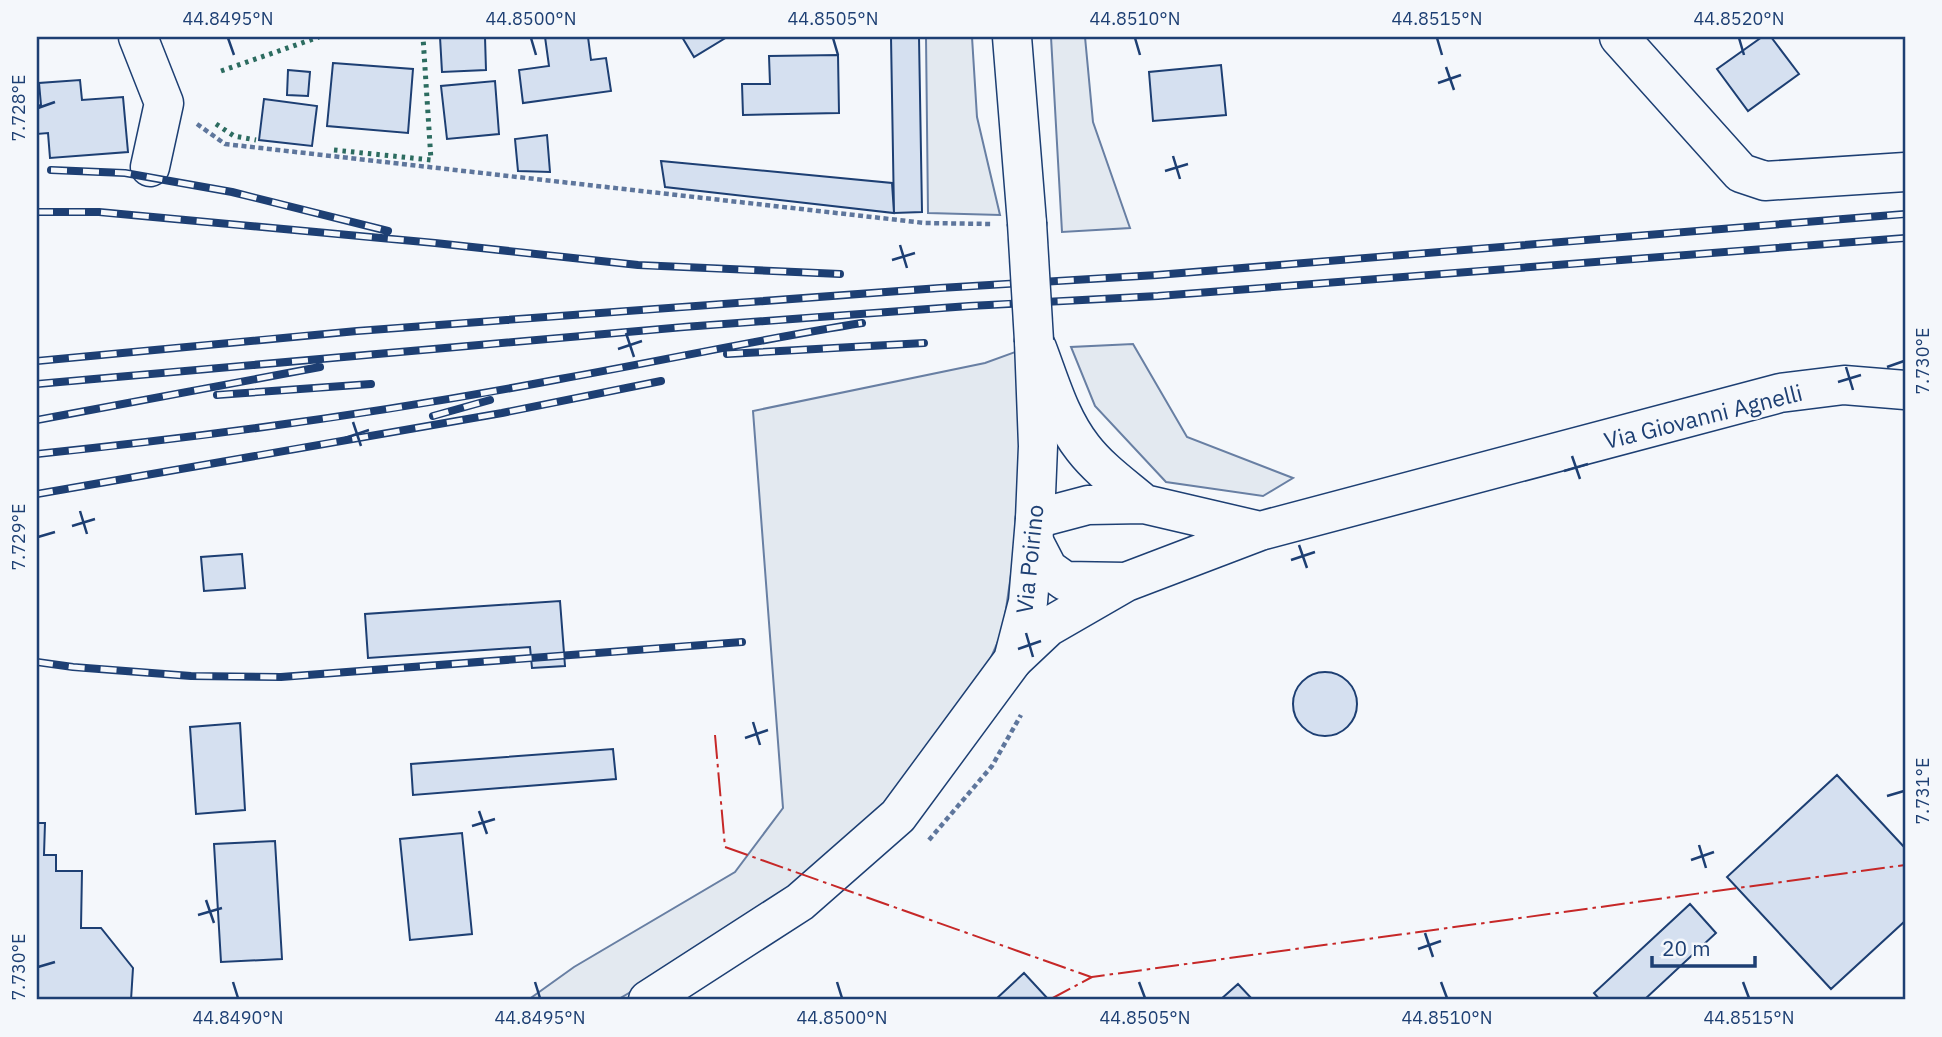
<svg xmlns="http://www.w3.org/2000/svg" width="1942" height="1037" viewBox="0 0 1942 1037" font-family="'IBM Plex Sans',sans-serif">
<style>
.green{fill:#e3e9f0;stroke:#687fa3;stroke-width:2}
.building{fill:#d5e0f0;stroke:#1d3f73;stroke-width:2}
.lines{fill:none;stroke-linecap:round;stroke-linejoin:round}
.minor-casing{stroke:#1d3f73;stroke-width:41}
.major-casing{stroke:#1d3f73;stroke-width:41}
.path{stroke:#5e769c;stroke-width:4.5;stroke-dasharray:5 3.5;stroke-linecap:butt}
.minor{stroke:#f4f7fb;stroke-width:38}
.major{stroke:#f4f7fb;stroke-width:38}
.rail-casing{stroke:#1d3f73;stroke-width:8}
.rail{stroke:#f4f7fb;stroke-width:5;stroke-dasharray:16;stroke-linecap:butt}
.major-bridge-casing{stroke:#1d3f73;stroke-width:41;stroke-linecap:butt}
.major-bridge{stroke:#f4f7fb;stroke-width:38}
.hedge{stroke:#2c6c60;stroke-width:5;stroke-dasharray:3.5 5;stroke-linecap:butt}
.power{stroke:#c62828;stroke-width:2;stroke-dasharray:24 5 3.5 5;stroke-linecap:butt}
.ticks{fill:none;stroke:#1d3f73;stroke-width:2.5}
.labels{text-anchor:middle;dominant-baseline:central;stroke-width:5;stroke-linejoin:round;paint-order:stroke}
.street-label{font-size:23px;fill:#1d3f73;stroke:#f4f7fb}
.neatline{fill:none;stroke:#1d3f73;stroke-width:2.5}
.ticks-label{font-size:18px;text-anchor:middle;fill:#1d3f73}
</style>
<rect width="100%" height="100%" fill="#f4f7fb"/>
<path class="green" d="M926,37h46l5,80 23,98 -72,-2z
M1051,37h34l8,85 37,106 -68,4z
M1133,344l54,93 106,41 -30,18 -97,-14 -71,-76 -24,-59z
M1018,351l5,140 -20,139 -38,87 -68,91 -109,91 -171,101h-89l46,-33 161,-95 48,-64 -30,-397 232,-48z"/>
<path class="building" d="M440,37h45l1,33 -44,2z
M545,37h43l3,23 15,-2 5,33 -88,12 -4,-33 30,-4z
M682,37h45l-33,20z
M891,37h28l3,175 -28,1z
M1762,37h9l28,37 -51,37 -31,-42z
M838,55l1,58 -96,2 -1,-31h28l-1,-28z
M333,63l80,6 -5,64 -81,-7z
M1221,65l5,50 -73,6 -4,-49z
M288,70l22,2 -2,24 -21,-1z
M80,80l2,20 41,-3 5,55 -78,6 -2,-25 -11,1v-28l4,-1 -2,-22z
M495,81l4,53 -52,5 -6,-53z
M264,99l53,7 -5,40 -53,-6z
M547,135l3,37 -32,-1 -3,-32z
M661,161l231,22 2,30 -229,-26z
M242,554l3,34 -41,3 -3,-34z
M560,601l5,65 -33,2 -2,-21 -162,11 -3,-44z
M1293 704a32 32 0 1 1 64 0a32 32 0 1 1-64 0Z
M240,723l5,87 -49,4 -6,-87z
M613,749l3,30 -203,16 -2,-31z
M1837,775l68,73v73l-74,68 -104,-112z
M37,823h8l-1,32h12v16h26l-1,57h20l32,40 -2,32h-94z
M462,833l10,101 -62,6 -10,-101z
M275,841l7,118 -61,3 -7,-118z
M1690,904l26,29 -72,67h-44l-6,-7z
M1024,973l25,27h-54z
M1238,984l15,16h-33z"/>
<g class="lines">
<defs>
<path id="minor" d="M138,37l26,66 -14,64
M1619,37l122,136 24,8 140,-9
M1037,348c13,34 23,71 46,100 17,22 40,38 61,56
M1035,519l53,-14 56,-1 116,27
M1034,542l14,27 17,12 61,1
M1013,660l35,-33 78,-45 134,-51 520,-138 64,-8 61,5"/>
<path id="major" d="M1012,37l15,186
M648,1000l152,-98 98,-86 115,-156 15,-58 7,-83 3,-73 -4,-105"/>
</defs>
<use href="#minor" class="minor-casing"/>
<use href="#major" class="major-casing"/>
<path class="path" d="M197,124l28,20 700,79 68,1
M929,840l63,-74 29,-51"/>
<use href="#minor" class="minor"/>
<use href="#major" class="major"/>
<defs>
<path id="rail" d="M51,170l74,3 107,19 156,39
M37,212h62l336,31 203,22 202,9
M727,354l197,-11
M37,361l320,-30 583,-43 217,-13 748,-61
M37,384l647,-57 285,-21 189,-10 747,-58
M217,395l154,-11
M433,416l57,-16
M37,420l283,-53
M37,454c175,-18 350,-42 523,-75 101,-18 201,-40 302,-56
M37,494l465,-81 159,-32
M37,662l36,5 118,9 90,1 461,-35"/>
</defs>
<use href="#rail" class="rail-casing"/>
<use href="#rail" class="rail"/>
<defs>
<path id="major-bridge" d="M1027,223l7,118"/>
</defs>
<use href="#major-bridge" class="major-bridge-casing"/>
<use href="#major-bridge" class="major-bridge"/>
<path class="hedge" d="M221,71l98,-34
M216,124l18,12 22,4
M334,150l97,10 -8,-123"/>
<path class="power" d="M715,735l10,112 366,130
M1049,1000l43,-23 813,-112"/>
</g>
<path class="ticks" d="M228,38l6,17M531,38l5,17M833,38l5,17M1135,38l5,17M1437,38l5,17M1739,38l5,17M1446,67l8,23M1438,83l23,-8M38,108l17,-6M1173,156l7,23M1165,171l23,-7M900,245l7,23M892,260l23,-7M626,333l8,24M618,349l24,-8M1846,367l7,23M1887,367l17,-6M1838,382l23,-7M353,422l8,24M345,438l24,-8M1572,456l8,23M1564,471l24,-7M80,511l7,23M72,526l23,-7M38,537l17,-5M1299,545l8,23M1291,560l24,-8M1026,633l7,24M1018,649l23,-8M753,722l7,23M745,738l23,-8M1887,796l17,-5M479,811l8,23M472,826l23,-7M1699,845l7,23M1691,860l23,-8M206,900l8,23M198,915l24,-7M1425,933l8,24M1418,949l23,-8M38,967l17,-5M233,982l5,16M535,982l5,16M837,982l5,16M1139,982l6,16M1441,982l6,16M1743,982l6,16"/>
<g class="labels">
<g class="street-label">
<text transform="translate(1703 416) rotate(-14)">Via Giovanni Agnelli</text>
<text transform="translate(1029 559) rotate(-84)">Via Poirino</text>
</g>
</g>
<rect width="1942" height="1037" fill="none" stroke="#f4f7fb" stroke-width="77"/>
<path d="M1652 956v10h103v-10" fill="none" stroke="#1d3f73" stroke-width="3.5"/>
<text x="1662" y="956" font-size="21" fill="#1d3f73" stroke="#f4f7fb" stroke-width="5" paint-order="stroke">20 m</text>
<rect x="38" y="38" width="1866" height="960" class="neatline"/>
<g class="ticks-label">
<text x="228" y="25">44.8495°N</text>
<text x="531" y="25">44.8500°N</text>
<text x="833" y="25">44.8505°N</text>
<text x="1135" y="25">44.8510°N</text>
<text x="1437" y="25">44.8515°N</text>
<text x="1739" y="25">44.8520°N</text>
<text transform="translate(19 108) rotate(-90)" y="6">7.728°E</text>
<text transform="translate(1923 361) rotate(-90)" y="6">7.730°E</text>
<text transform="translate(19 537) rotate(-90)" y="6">7.729°E</text>
<text transform="translate(1923 791) rotate(-90)" y="6">7.731°E</text>
<text transform="translate(19 967) rotate(-90)" y="6">7.730°E</text>
<text x="238" y="1024">44.8490°N</text>
<text x="540" y="1024">44.8495°N</text>
<text x="842" y="1024">44.8500°N</text>
<text x="1145" y="1024">44.8505°N</text>
<text x="1447" y="1024">44.8510°N</text>
<text x="1749" y="1024">44.8515°N</text>
</g>
</svg>
